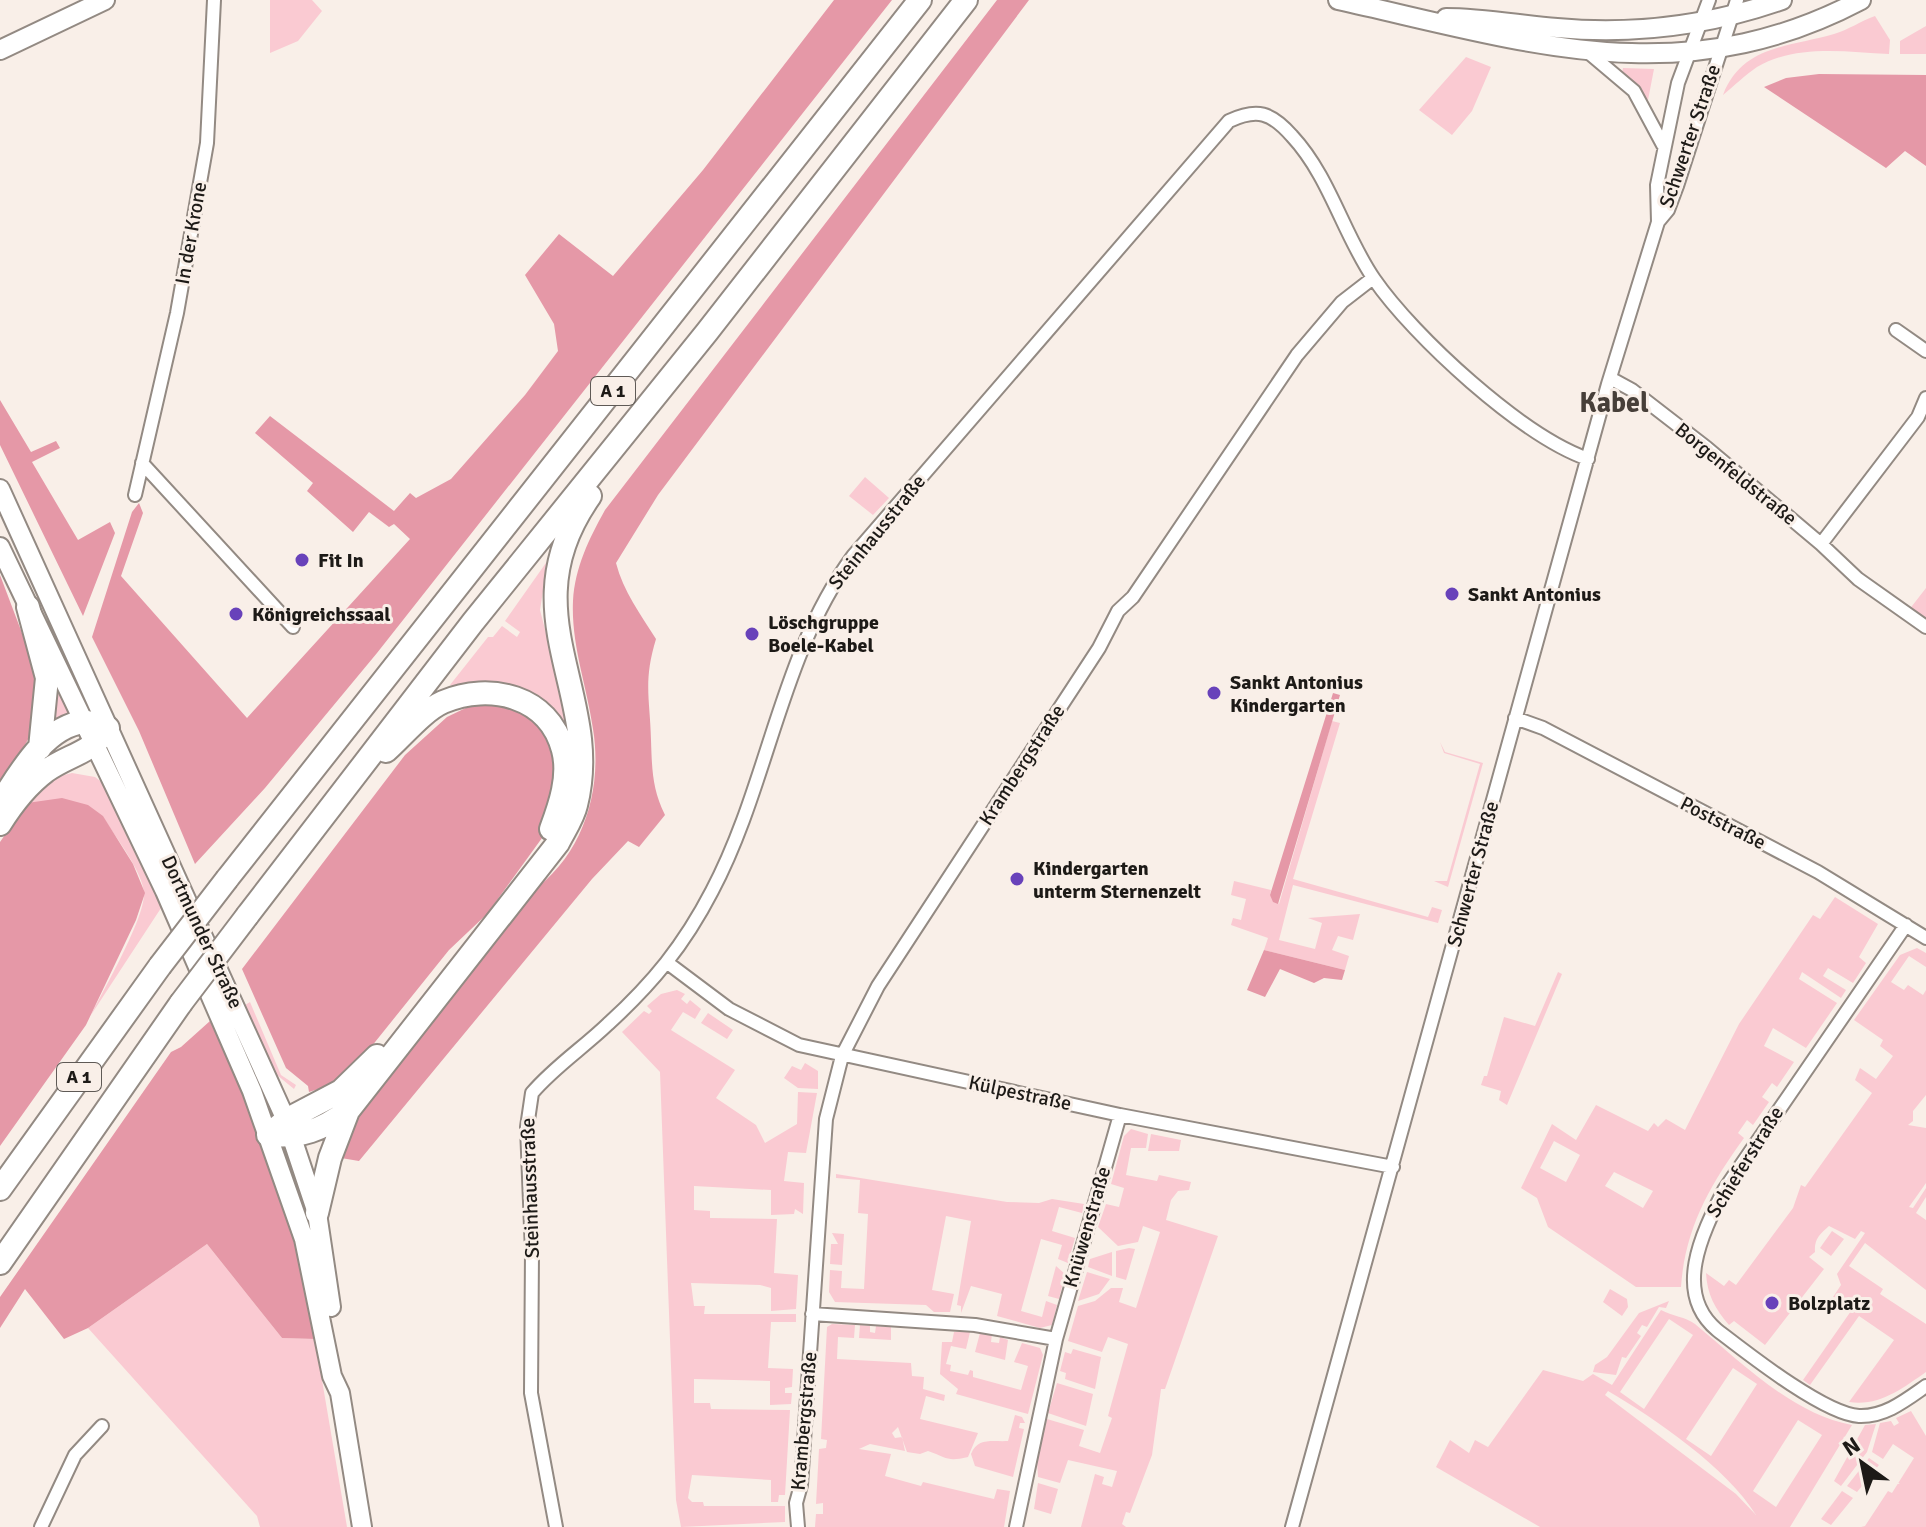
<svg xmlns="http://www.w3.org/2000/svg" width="1926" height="1527" viewBox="0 0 1926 1527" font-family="Signika,sans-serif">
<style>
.green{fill:#facad2;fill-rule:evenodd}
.forest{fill:#e598a7}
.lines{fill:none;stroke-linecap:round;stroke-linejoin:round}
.street-casing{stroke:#938a83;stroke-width:16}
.secondary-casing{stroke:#938a83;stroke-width:22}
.highway-casing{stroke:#938a83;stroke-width:26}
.street{stroke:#fff;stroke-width:12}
.secondary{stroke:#fff;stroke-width:18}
.highway{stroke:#fff;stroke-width:22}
.highway-bridge-casing{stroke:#938a83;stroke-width:26;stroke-linecap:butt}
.highway-bridge{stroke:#fff;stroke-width:22}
.poi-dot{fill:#6842ba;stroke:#f9efe8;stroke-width:3}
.labels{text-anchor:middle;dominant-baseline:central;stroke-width:6;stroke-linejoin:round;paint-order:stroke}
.shield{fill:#f9efe8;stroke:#5f5a56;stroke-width:2}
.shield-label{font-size:18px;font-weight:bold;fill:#1d1a17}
.street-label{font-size:20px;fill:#1d1a17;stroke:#f9efe8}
.poi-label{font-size:20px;font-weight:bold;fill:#1d1a17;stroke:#f9efe8;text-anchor:start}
.district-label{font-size:28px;font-weight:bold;fill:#473f39;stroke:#f9efe8}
</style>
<rect width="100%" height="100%" fill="#f9efe8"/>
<path class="green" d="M270,0h42l10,11 -24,30 -28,12z
M1875,16l15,24 -1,14c-43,-2 -93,-10 -132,13 -12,8 -23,19 -34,28 19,-50 67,-48 111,-61 14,-4 27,-13 41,-18z
M1926,26v28h-26v-13z
M1466,57l25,10 -19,44 -20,24 -33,-25z
M1623,68l31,1 -6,31 -26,-27z
M865,477l24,21 -16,17 -24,-19z
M548,560l-8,50 30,116 -5,4 -115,-45 38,-48h5l9,-11 15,11 3,-5 -15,-11z
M1926,588v39l-21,-12z
M58,686l17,30 -25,12z
M1332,721l8,2 -47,156 135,38 4,-10 10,3 -4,13 -145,-38 -14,55 36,9 7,-26 -14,-5 52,-4 -7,26 -15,-4 -6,14 17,6 -4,14 -81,-20 4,-12 -37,-13 2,-7 8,2 5,-21 -15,-4 3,-14 37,9 -1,5 9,9z
M1440,742l5,10 38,11 -35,124 -14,-6h13l33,-117 -36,-11z
M72,773l23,4 9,7 59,121 -72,110c13,-26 53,-95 53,-121 0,-21 -30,-59 -41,-77l-76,-14 26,-25z
M1835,897l43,27 -19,33 7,6 -13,20 -25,-15 -5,8 23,14 -5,8 -39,-26 -3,7 38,24 -31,45 -33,-20 -9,18 30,16 -17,25 -5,-4 -10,14 7,5 -16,23 -6,-5 -9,13 6,5c-34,47 -59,90 -63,149h-45l-88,-60 -11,-29 -16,-10 31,-64 24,16 20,-35 52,26 6,-8 4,4 8,-8 19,11 54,-106 74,-109 7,4zM1554,1141l26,14 -14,27 -26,-14zM1614,1172l39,19 -10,17 -38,-22z
M1917,948l9,5v14l-17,-11 -18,26 13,8 4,-5 15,10 3,-5v105l-13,16v10l-5,4 18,3v55l-17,24 4,1 13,-20v9l-10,16 10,7v70l-61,-47 -16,23 34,23 -3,5 46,30v48c-23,16 -47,35 -77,30l45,-62 -35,-24 -49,69 -7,-5 48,-69 -18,-14 8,-12 -4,-11 28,-41 -4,-2 -6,8 -26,-13c-9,8 -15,13 -14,26l-6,5 15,12 -59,76 -31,-24 -5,4c-14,-16 -22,-31 -23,-52l18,13 5,-6 7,5 57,-77 8,-23 4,2 67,-94 -17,-13 5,-12 16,11 17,-23 -13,-10 3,-6 -29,-20 46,-65z
M1558,972l4,2 -55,131 -8,-5 2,-9 -20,-6 3,-9h3l17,-59 31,9z
M677,990l8,4 -4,5 6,5 3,-4 11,9 -6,10 -12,-7 -12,18 64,40 -19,28 40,27 9,18 32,-19 1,-32 19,1 -11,60 -18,-1 -4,29 20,2 -1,31 -8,-5 -1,5 -23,1v-25l-77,-4v24l16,1v7l67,1 -3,54 24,2 -2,34 -25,2v-23l-11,-3 -69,-2 3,23h11l-1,8h92v8h-25l-3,46 25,1 -1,18 -7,1v5h7l-1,11 -21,1v-24l-76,-2v24h16l1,6 79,1 -5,85h-6l-1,7h-7v-22l-79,-5 -4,23 4,4h11l1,4h81v16l-104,5 -5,-27 -16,-428 -38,-40 22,-21 5,3 3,-3 -5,-5 14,-12z
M250,1002l31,73 15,10 -2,4 -17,-14 -32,-70z
M708,1013l25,17 -6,9 -26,-16z
M805,1063l13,8v18l-20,-1 -14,-10 8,-12 9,4z
M1131,1129l17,5 -2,14h-15l-5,27 31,6 2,-6 32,7 -2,8 -11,1 -7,9 -5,20 52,16 -53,153h-4l-9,66 -22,58 -4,-1 -4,12 4,3h-45l14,-53 9,3 -2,7 10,3 5,-16 -49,-11 -8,23 -22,-6 -1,-17 10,-41 37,11 -5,16 21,7 12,-35 -4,-2 20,-72 -20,-7 -6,15 -34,-11 10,-35 17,-5 16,-13h12l-4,14 17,6 24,-76 -17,-6 -5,16 -20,4 -20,-19 8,-23 13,3 5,-19 -13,-4 13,-48z
M1151,1134l30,6 -2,11h-31z
M836,1174l171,28 32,1 13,-4 32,5 -2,9 -23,-6 -7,24 23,7 -7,25 -10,-4 4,-14 -21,-6 -20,72 21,6 4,-16 11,4 -5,20 -12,3 -43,-12 5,-22 -31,-8 -10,27v-7l-4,-1 14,-84 -25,-5 -14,74 22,4 -4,18h-16l-8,-7 -91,-3 -6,-10 1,-22 12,1 -1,17 23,1 4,-75 -10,-1 2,-33 -24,-2z
M1832,1231l12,8 -13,17 -11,-8z
M832,1233l12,1 -2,31 -12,-1 1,-20h7z
M207,1244l75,94 33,1 32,188h-87l-3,-11 -169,-188z
M1129,1248l6,1 -9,31 -10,-3v-26z
M1112,1252v24l-24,-9 2,-8z
M1056,1266l9,8 -6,25 -11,-3z
M1087,1272l23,7 -11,15 -21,7z
M1610,1289l17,10 1,8 -6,9 -19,-14z
M1669,1301l-3,7 -7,-1 -12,20 -5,-2 -5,8 4,3 -15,22 -4,-1 -6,18 -23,-3 2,-7 12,-8 32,-44z
M1661,1310c11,6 25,7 34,14 46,38 97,90 157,101l-62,102h-250l-104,-60 14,-27 19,13 6,-13 13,7 55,-77 40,11 10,-7 19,11zM1669,1319l24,16 -49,74 -24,-17zM1733,1368l24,16 -46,72 -25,-17zM1608,1391c48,28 119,77 148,124l-20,-21 -131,-99zM1798,1420l24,15 -46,72 -23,-16z
M832,1324l23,1 -1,13 -16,-1 -1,22 74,4 1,13 12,1 -1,12 22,6 -1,6 -18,-5 -6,23 58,14 -10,24c-21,5 -20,1 -40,-6l-8,3 -13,-2 -9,-25 -6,6 3,5 7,-1 3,14 -35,-7 -11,5 32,5 -6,22 36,10 2,-4 71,17 3,-10 13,2 -6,36h-189l1,-13h7v-11l-7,1 3,-55 7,-1 1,-8 -6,-1 6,-112z
M860,1325l10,1v6l5,1 1,-7 15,1v13l-32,-2z
M954,1332h16l-4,17 -15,-3 -5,18 5,1 -1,6 18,4 2,-5 3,1v6l48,13 7,-24 -14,-4 8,-19 18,5 3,7 -15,59 -72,-20 2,-5 -18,-15 2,-32h10z
M980,1333l12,1 -1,8 8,1 1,-6 8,3 -3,20 -30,-8z
M1073,1349l28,8 -6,32 -30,-10 1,-6 -6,-2 5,-19 6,2z
M1057,1383l36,11 -7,32 -38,-13z
M1911,1411l15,25v91h-65l4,-1 23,-35 4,2 22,-35 -21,-14 -10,15 -11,-7 8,-29 11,-2 3,5 5,-3 -3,-5z
M1015,1415l7,2 3,6h-5l-1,5 5,1 -11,48 -38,-11 -4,-12c7,-17 21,-12 37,-13z
M1876,1424l-9,28 -26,34 -7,-5 31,-56z
M1869,1458l10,7 -22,27 -10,-6z
M1038,1483l20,6 -7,25 -17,-5z
M1842,1491l11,7 -22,27 -10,-6z"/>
<path class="forest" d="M834,0h58l-515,653 -112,135 -70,76 -56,-133 -47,-94 40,-125 7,-9 4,10 -22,63 126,142 163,-179 -16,-15 -5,3 -20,-15 -16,20 -46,-41 6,-8 -58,-50 15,-17 124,95 16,-18 6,5 35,-19 74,-84 33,-44 -4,-27 -29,-49 34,-41 54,42 90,-106z
M997,0h32l-371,495 -42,68c7,28 25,52 40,76 -13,43 -6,59 -5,101 1,28 1,49 14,75l-26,32 -11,-6 -36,38 -233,282 -18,-3 11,-34 18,-29 161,-203c52,-36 72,-102 62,-163 -6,-43 -22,-84 -20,-128 2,-34 16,-62 32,-91z
M1819,74l107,1v91l-21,-15 -19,17 -122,-81 22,-9z
M0,400l31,52 25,-11 4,7 -28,14 46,78 32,-18 5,11 -32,83 -83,-171z
M0,575l39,103 -6,52 -33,62z
M1333,693l7,2 -62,209 -5,-2 -3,-7z
M491,702l34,9 31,35 -5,76 -9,16 -55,76 -38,36 -94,117 -18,16 -28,9 -1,-6 -22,-18 -44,-99 163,-214 42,-38 27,-13z
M62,798l26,7 15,11 30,48 12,29 -9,27 -50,105 -86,121v-304l27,-39z
M1264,950l81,20 -3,10 -18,-2 -10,5 -34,-14 -15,28 -18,-7z
M210,1021l45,99 45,131 15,88 -33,-1 -75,-94 -119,84 -24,11 -39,-50 -25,39v-31l171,-245 10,-5z"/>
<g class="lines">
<defs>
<path id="street" d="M1589,53l45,38 29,54
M1658,222l10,-12 9,-24 60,-186
M1896,330l30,21
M1610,378l22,12 75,58 114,96 37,35 68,48
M142,463l151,164
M135,495l42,-182 30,-170 7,-143
M1821,544l97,-127 8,-19
M1515,718l28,10 275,144 108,66
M1906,925l-182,265c-21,42 -52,102 -7,140 30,23 107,84 142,86 26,1 47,-16 67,-30
M669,964l60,45 70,36 321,70 273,52
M812,1314l163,11 81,14
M41,1527l34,-72 27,-29
M556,1527l-25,-134 1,-141 -5,-125 5,-34c22,-26 51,-45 76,-69 45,-41 76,-79 104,-133 57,-108 68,-236 141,-335l376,-435c28,-13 42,-9 63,15 38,41 51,98 82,143 40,58 148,157 214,180
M798,1527l-2,-24 5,-18 25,-366 16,-63 36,-70 221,-338 19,-37 15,-14 164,-242 45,-53 31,-24
M1016,1527l40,-188 64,-224
M1292,1527l316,-1143 50,-162 -1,-37 21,-102 31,-83"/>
<path id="secondary" d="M1338,0c186,41 341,96 523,0
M1446,18c37,0 74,7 111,10 78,7 151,-2 225,-28
M0,50l105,-50
M0,489l286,631 31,93 14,94
M0,547l165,344 87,200 52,148 28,137 8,17 22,134"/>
<path id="highway" d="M28,607l19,71 -7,70
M386,751c17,-15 37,-40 57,-49 47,-20 106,-6 120,48 7,26 -3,55 -12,79
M0,803c19,-29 45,-77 84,-81 7,-1 17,4 24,6 -17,26 -38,26 -62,43 -20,15 -33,32 -46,53
M227,879l693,-879
M247,916l226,-294 234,-290 259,-332
M268,1135c34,3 53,-5 80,-24l210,-268c6,-12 15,-25 18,-38 28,-111 -69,-192 14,-309
M268,1135l18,-15 55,-29 36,-35
M0,1189l160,-223
M317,1213l13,-55 18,-47
M0,1263l181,-260"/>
</defs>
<use href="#street" class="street-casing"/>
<use href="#secondary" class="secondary-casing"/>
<use href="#highway" class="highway-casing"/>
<use href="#street" class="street"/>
<use href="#secondary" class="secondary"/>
<use href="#highway" class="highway"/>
<defs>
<path id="highway-bridge" d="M160,966l67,-87
M181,1003l66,-87"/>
</defs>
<use href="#highway-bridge" class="highway-bridge-casing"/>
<use href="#highway-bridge" class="highway-bridge"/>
</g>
<g class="poi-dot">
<circle cx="302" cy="560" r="8"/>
<circle cx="1452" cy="594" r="8"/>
<circle cx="236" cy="614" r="8"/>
<circle cx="752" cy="634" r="8"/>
<circle cx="1214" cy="693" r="8"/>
<circle cx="1017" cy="879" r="8"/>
<circle cx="1772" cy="1303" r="8"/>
</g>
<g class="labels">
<g class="shield">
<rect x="591" y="377" width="44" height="28" rx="6"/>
<rect x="57" y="1063" width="44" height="28" rx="6"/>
</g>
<g class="shield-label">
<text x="613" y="391">A 1</text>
<text x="79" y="1077">A 1</text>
</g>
<g class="street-label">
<text transform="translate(1690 136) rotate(-71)">Schwerter Straße</text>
<text transform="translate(191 233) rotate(-80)">In der Krone</text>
<text transform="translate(1736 474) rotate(39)">Borgenfeldstraße</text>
<text transform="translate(877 532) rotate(-51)">Steinhausstraße</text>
<text transform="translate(1022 765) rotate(-57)">Krambergstraße</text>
<text transform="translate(1723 823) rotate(27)">Poststraße</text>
<text transform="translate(1473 874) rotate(-75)">Schwerter Straße</text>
<text transform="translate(202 932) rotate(65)">Dortmunder Straße</text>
<text transform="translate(1020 1093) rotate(12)">Külpestraße</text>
<text transform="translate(1745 1162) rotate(-58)">Schieferstraße</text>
<text transform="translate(530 1188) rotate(-92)">Steinhausstraße</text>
<text transform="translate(1087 1227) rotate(-74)">Knüwenstraße</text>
<text transform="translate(804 1421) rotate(-85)">Krambergstraße</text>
</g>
<g class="poi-label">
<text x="318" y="560">Fit In</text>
<text x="1468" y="594">Sankt Antonius</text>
<text x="252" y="614">Königreichssaal</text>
<text x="768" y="622">Löschgruppe<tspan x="768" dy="23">Boele-Kabel</tspan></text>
<text x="1230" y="682">Sankt Antonius<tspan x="1230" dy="23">Kindergarten</tspan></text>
<text x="1033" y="868">Kindergarten<tspan x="1033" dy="23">unterm Sternenzelt</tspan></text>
<text x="1788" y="1303">Bolzplatz</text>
</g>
<g class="district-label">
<text x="1614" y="403">Kabel</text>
</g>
</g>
<g transform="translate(1862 1463) rotate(327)" stroke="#f9efe8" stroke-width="6" paint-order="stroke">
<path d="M0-6L14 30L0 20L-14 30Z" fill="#1d1a17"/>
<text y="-12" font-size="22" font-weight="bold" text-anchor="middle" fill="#1d1a17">N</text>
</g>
</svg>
